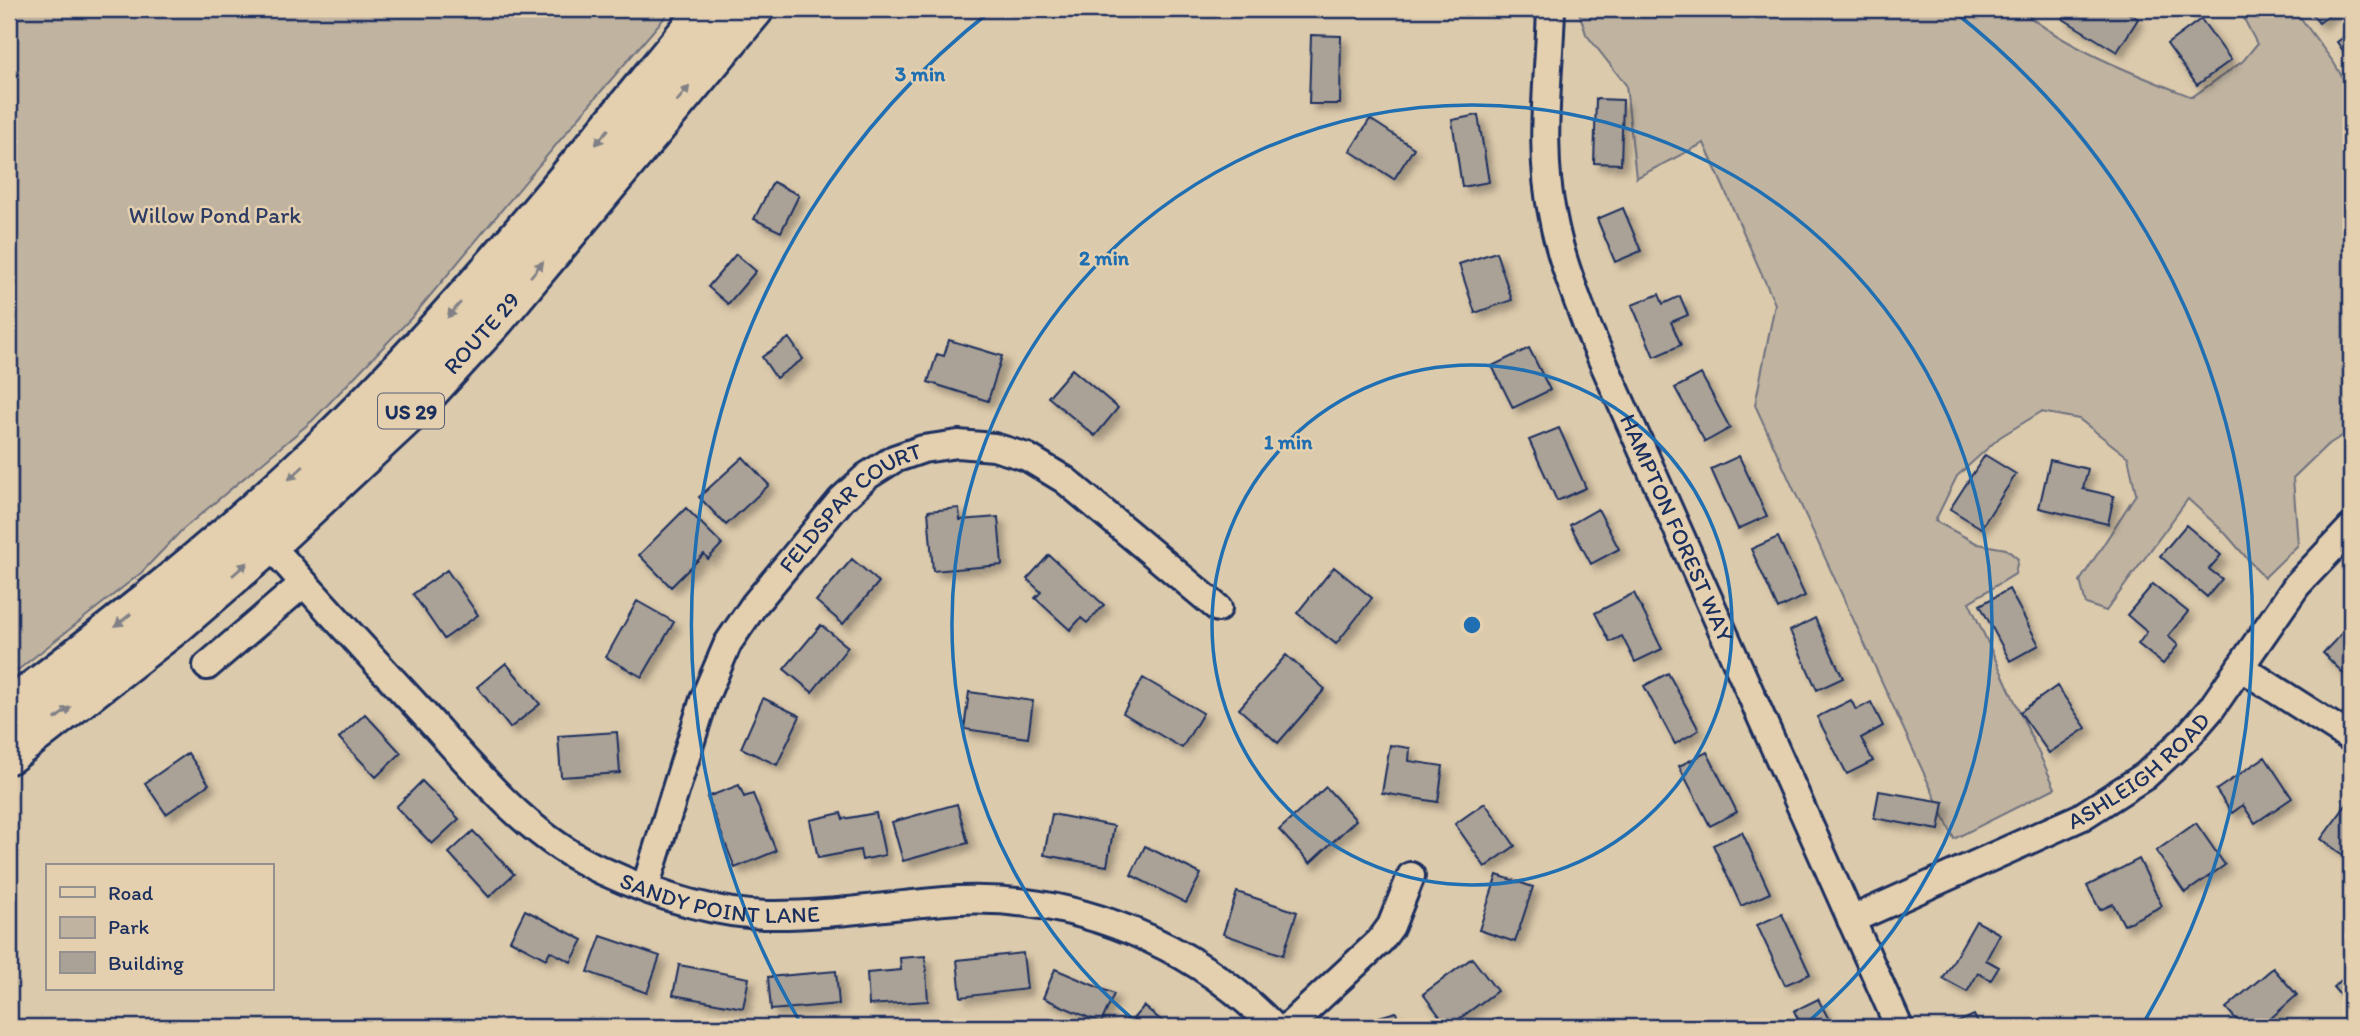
<svg xmlns="http://www.w3.org/2000/svg" width="2360" height="1036" viewBox="0 0 2360 1036" font-family="Itim,sans-serif">
<style>
.green{fill:#c0b3a0;stroke:#6e717f;stroke-width:2}
.building{fill:#aaa197;stroke:#1b2f5e;stroke-width:2;filter:url(#shadow)}
.lines{fill:none;stroke-linecap:round;stroke-linejoin:round}
.street-casing{stroke:#1b2f5e;stroke-width:32}
.primary-casing{stroke:#1b2f5e;stroke-width:44}
.street{stroke:#e4d0af;stroke-width:26}
.primary{stroke:#e4d0af;stroke-width:38}
.oneway{fill:#808086}
.ring{fill:none;stroke:#1f6fb2;stroke-width:3.5}
.labels{text-anchor:middle;dominant-baseline:central;stroke-width:5;stroke-linejoin:round;paint-order:stroke}
.shield{fill:#e4d0af;stroke:#575f76;stroke-width:2}
.shield-label{font-size:21px;font-weight:bold;fill:#1b2f5e}
.park-label{font-size:23px;fill:#2c3c65;stroke:#e4d0af}
.street-label{font-size:23px;fill:#1b2f5e;stroke:#e4d0af}
.centre{fill:#1f6fb2;stroke:#e4d0af;stroke-width:3.5}
.ring-label{font-size:21px;text-anchor:middle;font-weight:bold;fill:#1f6fb2;stroke:#e4d0af;stroke-width:5;stroke-linejoin:round;paint-order:stroke}
</style>
<defs>
<filter id="shadow"><feDropShadow dx="6" dy="6" stdDeviation="3.5" flood-color="#0004"/></filter>
</defs>
<rect width="100%" height="100%" fill="#dccaac"/>
<filter id="ink" filterUnits="userSpaceOnUse"><feTurbulence type="fractalNoise" baseFrequency=".0143" numOctaves="2"/><feDisplacementMap in="SourceGraphic" scale="14" xChannelSelector="R" yChannelSelector="G"/><feConvolveMatrix kernelMatrix="1 2 1 2 8 2 1 2 1" color-interpolation-filters="sRGB"/></filter>
<g filter="url(#ink)">
<path class="green" d="M9,9h663l-81,94 -177,212 -101,105 -131,110 -41,43 -132,104z
M1578,9h442c45,39 117,66 172,88l51,-36 14,-17 -18,-35h55l40,54 17,29v338l-25,16 -33,32 5,67 -34,33 -39,-45 -37,-34 -82,112 -20,-7 -6,-23 56,-87 -8,-37 -49,-38 -38,-7 -41,25 -43,39 -22,45 43,23 28,5 12,10 -3,15 -46,28 86,186 -101,51 -199,-434 20,-101 -71,-161 -68,35 -10,-93 -40,-51z"/>
<path class="building" d="M2069,9h53l16,10 -21,33 -54,-33z
M2308,9h29l-18,14z
M2201,19l30,41 -34,25 -30,-41z
M2351,32v30l-14,-20z
M1311,35l30,1 -1,68h-31z
M1596,99l27,1 -2,64 -27,-1z
M1478,115l11,67 -27,5 -10,-67z
M1370,119l44,29 -20,31 -44,-28z
M773,182l26,13 -18,37 -27,-13z
M1623,208l18,43 -26,11 -18,-43z
M1496,252l16,48 -37,13 -16,-49z
M736,254l20,17 -28,33 -20,-17z
M1659,294l4,10 17,-8 8,19 -17,7 10,23 -27,12 -22,-52z
M789,338l14,21 -27,19 -14,-21z
M949,340l53,16 -14,45 -60,-19 9,-28 7,2z
M1529,348l21,42 -37,18 -21,-42z
M1072,369l46,39 -23,28 -47,-39z
M1701,374l29,54 -25,14 -30,-54z
M1559,428l27,60 -29,13 -28,-61z
M1985,455l31,19 -35,54 -31,-19z
M1739,456l28,60 -29,13 -27,-60z
M743,457l26,28 -43,40 -27,-28z
M2050,460l38,9 -5,20 31,7 -6,28 -69,-16z
M686,508l36,36 -14,15 -4,-5 -33,33 -32,-32z
M959,508l1,12 38,-3 4,48 -69,6 -5,-60z
M1598,509l21,40 -28,15 -21,-39z
M2186,525l35,30 -12,14 13,10 -15,18 -47,-41z
M1778,537l27,59 -27,13 -27,-60z
M1049,555l55,50 -17,18 -6,-5 -11,12 -35,-32 6,-6 -14,-13z
M852,559l27,23 -36,42 -27,-23z
M1334,567l38,31 -36,46 -39,-31z
M447,570l31,45 -34,24 -31,-45z
M2153,584l35,28 -20,24 10,9 -15,19 -25,-20 9,-12 -20,-17z
M2009,589l30,56 -29,16 -30,-56z
M1634,593l28,56 -27,13 -13,-26 -12,6 -15,-29z
M637,601l37,21 -32,55 -36,-20z
M1815,618l28,60 -26,12 -27,-59z
M821,625l27,22 -36,45 -28,-23z
M2346,629l5,6v46l-28,-28z
M1286,655l39,34 -47,54 -39,-34z
M506,663l34,41 -30,24 -33,-41z
M1668,673l31,57 -24,14 -31,-58z
M1143,678l60,35 -21,35 -59,-35z
M2057,686l29,42 -37,25 -29,-41z
M969,692l64,9 -5,37 -64,-9z
M763,698l37,18 -23,49 -36,-17z
M1851,700l5,10 15,-8 12,24 -22,12 12,23 -26,13 -30,-57z
M365,714l36,39 -25,24 -37,-39z
M617,732l3,41 -59,4 -3,-41z
M1390,745l20,3 -1,13 34,5 -5,36 -56,-9z
M1707,752l30,60 -27,14 -31,-60z
M188,753l21,31 -43,30 -21,-31z
M2265,757l27,41 -37,25 -12,-18 -11,8 -16,-23z
M422,781l37,38 -27,25 -36,-37z
M739,785l5,12 9,-3 23,57 -41,17 -28,-71z
M1326,787l30,33 -46,43 -31,-33z
M1879,791l65,11 -5,28 -65,-12z
M1485,803l30,43 -30,21 -30,-43z
M957,804l11,39 -65,18 -11,-39z
M2347,804l4,3v54l-30,-22z
M841,813l2,6 33,-6 9,42 -23,5 -2,-10 -42,8 -8,-38z
M1052,814l62,12 -7,40 -63,-11z
M2196,823l29,42 -40,28 -29,-42z
M473,831l41,43 -25,23 -40,-44z
M1742,832l28,61 -29,13 -28,-61z
M1145,846l56,28 -15,29 -55,-28z
M2139,859l23,47 -38,19 -11,-21 -13,6 -13,-24z
M1497,875l36,12 -18,55 -36,-12z
M1237,892l60,20 -14,43 -60,-21z
M525,910l58,30 -12,22 -21,-11 -4,8 -36,-19z
M1782,914l28,60 -25,11 -28,-60z
M1976,921l24,13 -14,26 13,7 -8,13 -13,-7 -11,19 -24,-13z
M601,936l59,20 -13,37 -59,-21z
M1023,953l4,36 -66,8 -4,-37z
M925,956l3,45 -59,4 -2,-32 34,-3 -1,-12z
M1472,958l25,33 -49,36 -25,-33z
M679,965l70,13 -6,30 -70,-13z
M2273,968l24,27 -36,32h-18l-17,-19z
M1055,969l59,25 -13,29 -58,-25z
M836,971l3,33 -68,6 -3,-33z
M2351,972v36l-18,-21z
M1818,999l15,28h-31l-8,-16z
M1144,1006l25,21h-43z
M1396,1012l4,15h-41l-1,-4z
M1974,1015l6,12h-30l-1,-1z"/>
<g class="lines">
<defs>
<g id="street">
<path id="s1" d="M1551,9c-2,69 -13,141 2,209 7,38 21,72 34,108l312,701"/>
<path id="s2" d="M269,544c50,56 101,112 152,167 54,59 107,127 182,160 52,24 108,43 165,44 64,1 127,-11 190,-15 117,-5 235,43 316,127"/>
<path d="M207,666l97,-83"/>
<path d="M2240,667l111,71"/>
<path id="s3" d="M645,888l59,-189 24,-56 26,-38 87,-105 26,-24 27,-17 29,-10 35,-5 36,3 33,10 38,23 153,128"/>
<path id="s4" d="M1851,920l230,-103 64,-41 41,-38 25,-29 86,-124 54,-57"/>
<path d="M1288,1027l92,-86 11,-15 20,-50"/>
</g>
<g id="primary">
<path d="M9,709c109,-82 218,-168 316,-263 139,-135 260,-289 383,-437"/>
<path id="s5" d="M9,754l166,-129 94,-81 138,-129 88,-96 259,-310"/>
</g>
</defs>
<use href="#street" class="street-casing"/>
<use href="#primary" class="primary-casing"/>
<use href="#street" class="street"/>
<use href="#primary" class="primary"/>
</g>
<defs><path id="oneway-solid" d="M-6-.8H1V-3.2L6.5 0L1 3.2V.8H-6Z" transform="scale(1.75)"/></defs>
<g class="oneway">
<use href="#oneway-solid" transform="translate(683 94) rotate(-50)"/>
<use href="#oneway-solid" transform="translate(602 137) rotate(130)"/>
<use href="#oneway-solid" transform="translate(537 269) rotate(-50)"/>
<use href="#oneway-solid" transform="translate(454 310) rotate(131)"/>
<use href="#oneway-solid" transform="translate(296 473) rotate(138)"/>
<use href="#oneway-solid" transform="translate(240 569) rotate(-41)"/>
<use href="#oneway-solid" transform="translate(123 620) rotate(142)"/>
<use href="#oneway-solid" transform="translate(63 713) rotate(-37)"/>
</g>
</g>
<g class="ring">
<circle cx="1472" cy="625" r="260"/>
<path d="M1141 1026A520 520 0 1 1 1803 1026"/>
<path d="M803 1027A780 780 0 0 1 992 10M1952 10A780 780 0 0 1 2141 1027"/>
</g>
<g class="labels">
<rect class="shield" x="378" y="393.5" width="66" height="35" rx="5"/>
<g class="shield-label">
<text x="411" y="411">US 29</text>
</g>
<g class="park-label">
<text x="215" y="215">Willow Pond Park</text>
</g>
<g class="street-label">
<text stroke="none"><textPath href="#s5" startOffset="634">ROUTE 29</textPath></text>
<text stroke="none"><textPath href="#s3" startOffset="444">FELDSPAR COURT</textPath></text>
<text stroke="none"><textPath href="#s1" startOffset="544">HAMPTON FOREST WAY</textPath></text>
<text stroke="none"><textPath href="#s4" startOffset="326">ASHLEIGH ROAD</textPath></text>
<text stroke="none"><textPath href="#s2" startOffset="592">SANDY POINT LANE</textPath></text>
</g>
</g>
<circle cx="1472" cy="625" r="10" class="centre"/>
<g class="ring-label">
<text x="920" y="81">3 min</text>
<text x="1104" y="265">2 min</text>
<text x="1288" y="449">1 min</text>
</g>
<rect width="2360" height="1036" fill="none" stroke="#e4d0af" stroke-width="35"/>
<rect x="18" y="18" width="2325" height="1001" fill="none" stroke="#1b2f5e" stroke-width="2.5" filter="url(#ink)"/>
<rect x="46" y="864" width="228" height="126" fill="#e4d0af" stroke="#94908f" stroke-width="2"/>
<rect x="60" y="887" width="35" height="10" fill="#e4d0af" stroke="#94908f" stroke-width="2"/>
<text x="108" y="900" font-size="21" fill="#1b2f5e">Road</text>
<rect x="60" y="917" width="35" height="21" fill="#c0b3a0" stroke="#94908f" stroke-width="2"/>
<text x="108" y="934" font-size="21" fill="#1b2f5e">Park</text>
<rect x="60" y="952" width="35" height="21" fill="#aaa197" stroke="#94908f" stroke-width="2"/>
<text x="108" y="970" font-size="21" fill="#1b2f5e">Building</text>
</svg>
